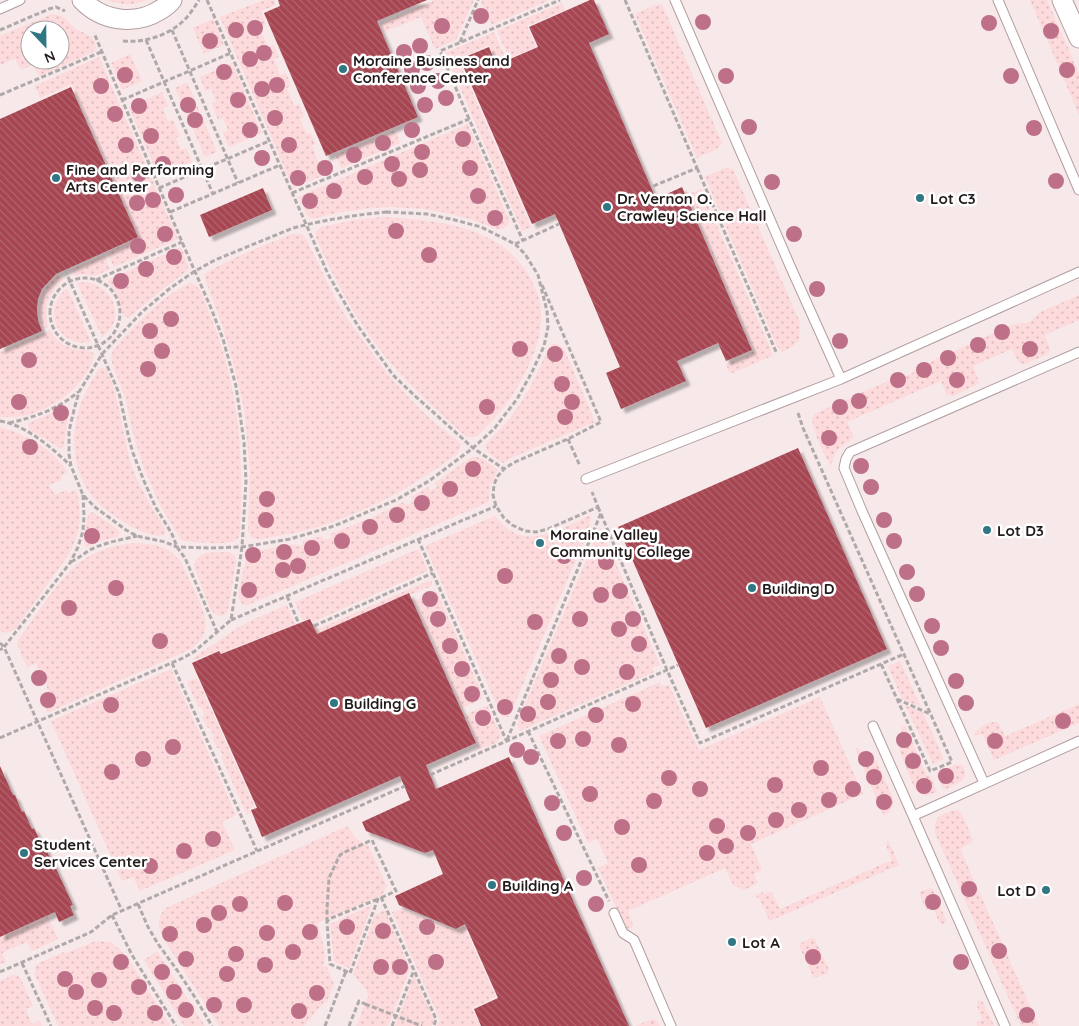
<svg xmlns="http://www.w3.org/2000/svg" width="1079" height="1026" viewBox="0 0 1079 1026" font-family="Quicksand,sans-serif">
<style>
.built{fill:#f7e9ea;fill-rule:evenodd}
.green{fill:url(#green-dots);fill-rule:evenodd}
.building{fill:url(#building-back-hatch);filter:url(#shadow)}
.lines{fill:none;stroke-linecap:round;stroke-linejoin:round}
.service-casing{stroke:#b29d9e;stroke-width:11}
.minor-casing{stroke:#b29d9e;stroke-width:21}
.path{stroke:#b0a9aa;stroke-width:3;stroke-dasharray:5 2.5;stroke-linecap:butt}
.service{stroke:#fff;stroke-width:9}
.minor{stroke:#fff;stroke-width:19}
.path-bridge{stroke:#b0a9aa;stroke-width:3;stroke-dasharray:5 2.5;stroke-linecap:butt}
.tree{fill:#bd7087}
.poi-dot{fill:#307683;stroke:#fff;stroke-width:2}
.labels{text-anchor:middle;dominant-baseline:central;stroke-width:5;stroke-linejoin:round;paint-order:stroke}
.poi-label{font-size:15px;font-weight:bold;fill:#231b1c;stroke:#fff;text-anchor:start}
</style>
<defs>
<pattern id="green-dots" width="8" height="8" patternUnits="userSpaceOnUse" patternTransform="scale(1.25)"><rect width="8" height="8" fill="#fddadc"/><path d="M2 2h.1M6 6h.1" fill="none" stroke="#d9babc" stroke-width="1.8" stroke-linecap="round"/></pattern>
<pattern id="building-back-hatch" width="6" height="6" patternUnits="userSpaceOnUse" patternTransform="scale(1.25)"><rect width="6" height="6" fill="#a74451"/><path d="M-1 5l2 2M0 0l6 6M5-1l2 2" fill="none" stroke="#ae6871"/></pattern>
<filter id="shadow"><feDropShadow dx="4.5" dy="4.5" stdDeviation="1" flood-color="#0004"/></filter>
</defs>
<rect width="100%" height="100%" fill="#fdf8f8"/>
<path class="built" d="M0,0h1079v1026h-1079zM30,30h30v30h-30z"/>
<path class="green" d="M106,0h41c-17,6 -25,5 -41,0z
M264,0h10l2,5 -15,6 5,13 -7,3 9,20 6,-2 5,12 -5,2 6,16 6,-2 5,13 -4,2 7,18 5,-2 5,13 -4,2 7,15 4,-1 5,11 -4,2 7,18 10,-4 5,11 -41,17 -73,-171z
M435,0h39l-18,40 -21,9 -14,-32 -37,15 -4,-8z
M482,0h64l2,1 -57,24 -10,-22z
M1030,0h17l32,73v42z
M562,3l3,7 -38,16 9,21 -27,11 -12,-27z
M662,4l60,139 -5,6 -20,9 -62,-144 20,-9z
M52,14l10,2 14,13 16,8 5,13 -57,26 -2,-2 -6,-9 -11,5 -6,-11 -15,6v-29zM30,30h30v30h-30z
M213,19l11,26 -20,9 -11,-26z
M494,32l12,27 -9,4 -8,-18 -31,14 73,168 -9,4 -77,-178z
M130,54l12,27 -20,9 -11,-27z
M99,57l79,182 -64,28 -7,-15 32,-14 -67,-154 -32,14 -5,-12z
M232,63l30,70 -33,14 -6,-14 5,-3 -5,-12 -5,2 -6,-16 4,-3 -5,-12 -6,2 -5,-14z
M187,82l30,70 -12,5 -30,-69z
M162,92l6,14 -5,3 5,12 5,-1 7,16 -4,2 5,12 5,-2 6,14 -33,15 -30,-70z
M468,124l41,96v4l-6,5h-7l-26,-10 -24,-6 -24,-4 -30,-2 -21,1 -29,4 -31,7 -4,-4 -9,-18z
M395,130l5,13 -59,25 -6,-13z
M725,168l8,1 66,151 1,7 -1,14 -7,6 -10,5 -5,-6 -72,-169z
M701,189l70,161 1,6 -39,17 -4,-1 -3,-8 28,-13 -67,-156z
M382,217c41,2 90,6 124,32 7,5 12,12 18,19 6,10 12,20 15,31 12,46 -29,108 -62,137 -6,2 -9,2 -14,-2 -24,-22 -48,-43 -69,-67 -33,-39 -58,-82 -78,-129 -1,-6 0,-8 5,-11l34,-7z
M292,234h8l4,1 30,61 12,21 24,33 19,26 27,29 20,19 22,17 3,4 -3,8c-17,13 -35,25 -54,36 -40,23 -87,42 -133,48 -5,1 -13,4 -18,1 -3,-2 -3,-4 -5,-7l2,-59 -6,-64 -11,-46 -11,-37 -16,-43 -1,-5 1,-4c27,-16 57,-27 86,-39z
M181,247l7,18 -1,6 -28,21 -28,24 -3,2 -5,-3 -6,-21 -9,-12v-2z
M104,255l6,14 -15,7 -13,-2 -7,2 -3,-7z
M60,274l3,6c-16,14 -19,27 -15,47l-5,2c-8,-21 -3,-43 17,-55z
M86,282c28,5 41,37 16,55l-25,-54z
M190,283c11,2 14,17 18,27 31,74 36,142 32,222 -1,3 -1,6 -4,8 -8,6 -39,2 -51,1l-4,-1 -21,-35 -17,-39 -11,-36 -6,-30 -14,-37c-1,-6 -1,-9 2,-14 18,-21 50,-55 76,-66z
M67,288l24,54c-34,5 -50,-32 -24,-54z
M1079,295v25l-34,15 5,15 -2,4 -23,10 -6,-1 -7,-14 -39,17 6,15 -1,3 -25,12 -6,-1 -6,-14 -94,41 7,16c-14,9 -20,12 -23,29 -8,-16 -17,-31 -19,-49l4,-5 81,-36c9,0 16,-3 22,-10l95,-43 13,-1 7,-5 6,-6z
M50,330c6,11 17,19 29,20 6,1 10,-1 15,4 -5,29 -39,54 -67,61 -9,2 -18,2 -27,2v-65z
M552,344c7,-1 9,2 13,7l30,71 -84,36 -8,5c-7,-5 -18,-9 -17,-19 13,-13 26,-27 36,-43 11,-17 18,-35 27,-53z
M101,368h3c13,13 20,74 27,96 8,23 21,44 34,65v5c-9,5 -25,-3 -33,-7 -11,-7 -22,-13 -32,-22 -28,-27 -32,-69 -18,-104 4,-11 11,-21 16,-31z
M63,408l5,1v5l-4,32 -3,3 -31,-19 -2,-5 1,-2z
M0,427c25,7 54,22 67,45l-6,4v4l-12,5 6,10 11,-5 2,3 8,-3c7,23 4,44 -7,64l-52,73c-5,6 -10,7 -17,4z
M477,457l6,2 15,11 -8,16 -1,16 -241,103h-5l-4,-6 -1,-5 8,-36 4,-5 6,-2 39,-7 1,2 7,-1v-4l19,-5 2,4 7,-2 -1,-4 41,-16 32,-16 3,3 7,-3 -2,-5 17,-10 3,4 6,-4 -2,-4 31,-22 4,-3z
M92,512l4,2 21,15 3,4 -3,4 -13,3 -16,7 -3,-1c-2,-6 2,-24 3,-31z
M591,515l-1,9 -2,8 -79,185h-7l-77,-171 70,-30c28,38 62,14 96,-1z
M600,527l60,138 -8,3 2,4 -134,59 -3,-7z
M136,543c19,1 33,3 45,19 5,10 9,20 14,30 9,21 20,40 -4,57l-144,64 -7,-17 9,-4 -4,-9 -9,4 -5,-10 9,-5 -4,-9 -9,4 -10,-23 2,-5c17,-23 40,-62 63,-78 15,-11 35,-17 54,-18z
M418,549l9,20v2l-114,51 -2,-4 -8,3 -8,-19z
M229,552l6,4 1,6 -8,49c-5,8 -13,5 -18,-2l-16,-43c4,-17 21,-13 35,-14z
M428,581h4v5l-22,9 -1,-2 -92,41 -1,-4z
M435,591l2,1 46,104 -1,3 -20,9 -47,-107z
M287,605l8,19 -74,29 -2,-3 -24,10 -2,-2 46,-31 13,-7z
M900,661l21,46 -19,-8 -14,-33z
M171,669l65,146 -14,7 13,28 -95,41 -7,-14 -11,4 -71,-160z
M197,678l58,129 -6,2 1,4 -3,2 -26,-58 2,-1 -4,-8h-2l-5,-11 2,-1 -4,-8h-2l-6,-11 3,-2 -4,-8h-3l-11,-25z
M660,682l2,5 7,-2 30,65 121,-53 43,97 -112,50 11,26 -8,4 4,9 -14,7 -11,-5 -8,-17 -97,43 5,14 -1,3 -3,1 -3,-1 -28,-60 10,-5 -11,-24 -9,4 -49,-107z
M1079,704v19l-85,37 -12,-26 -7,2 -1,-3c7,-6 14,-12 24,-11l7,14z
M905,705l18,8 21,46 -11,5z
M485,706l3,1 13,29 -4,7 -18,6 -2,-5v-2l-12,-27z
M905,726l22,50 3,-1 7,17 -11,4 -9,-5 -3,-4 -14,-34 -1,-12 3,-14z
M857,748c5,6 13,7 19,12l17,38c1,9 -2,14 -9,18l-29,-67z
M955,765h8c7,17 -6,19 -19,25l-8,-17z
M954,810h4l4,4 11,26 -2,3 -11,6 79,177h-18l-86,-193c-1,-17 5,-18 19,-23z
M347,826c7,10 9,15 21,19l19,41 -5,9 -64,28c0,8 4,14 5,21 2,8 2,15 0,22l4,1 7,17 -7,18h-3l-20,24h-85l-56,-88c-5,-11 -7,-20 3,-30z
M888,839l11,26 -127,55h-3l-10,-22 -5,-2 8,-4 2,2 5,-2 3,1 8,16 112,-49 -6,-15z
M931,888l2,1 13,31v2l-4,2 -3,-2 -6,-15 -7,3 -7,-17 3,-2z
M372,905l-23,63 -15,-6 -4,-38z
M401,909l55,21 8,-4 32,71 -24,11 8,18h-43l3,-6 -48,-108z
M385,910l25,59 -22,57h-32l12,-29 -1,-6 -14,-17 22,-59z
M48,917l10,22 -26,12 -5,-9 -25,11 4,9 -6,2v-26z
M811,938l4,1 14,31 -2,4 -13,4 -1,-2 -14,-30 2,-3z
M95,941l15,1 9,7 10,11 42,66h-113l-23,-51v-8l4,-4 25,-11 1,2z
M157,951l48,75h-21l-40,-66z
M13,975h4l4,4 12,27 -7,3 6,15 8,-4 2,6h-42v-45z
M414,976l20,44 -2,6h-37z
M978,1000l5,2 11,24h-17l-1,-4 6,-3 -5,-13z
M652,1019l4,1 4,6h-25z"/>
<path class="building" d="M278,0h149l-50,21 41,96 -92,39 -62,-143 16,-7z
M590,0h4l15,34 -20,9 67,156 26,-12 70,163 -26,11 -8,-18 -41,18 9,20 -65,28 -15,-36 14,-6 -65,-153 -23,10 -72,-165 29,-12 7,18 42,-18 -9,-20z
M71,87l67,150 -82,37 -14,15 -4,10 -1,10 1,11 4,11 -42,18v-230z
M263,188l9,22 -63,27 -9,-22z
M798,448l89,201 -181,79 -88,-201z
M409,593l67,150 -50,22 10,24 73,-32 120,269h-148l-7,-17 24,-11 -33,-74 -9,5 -57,-24 -4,-9 48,-22 -10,-24 -8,3 -59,-22 -4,-9 48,-22 -10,-24 -138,61 -11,-27 6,-2 -65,-145 27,-12 2,3 89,-35 7,15z
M0,766l13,29h2l7,17 2,-1 8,18 2,-1 8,17 2,-1 8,19 1,-1 20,43 -3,1 4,9 -15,7 -4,-10 -55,25z"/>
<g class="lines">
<defs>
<path id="service" d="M675,0l116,268 50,111
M998,0l81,190
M0,9l20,-9
M586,479l255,-100 238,-107
M873,726l40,90
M984,783l-122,-272 -18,-43 2,-9 4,-7 229,-100
M614,913l9,20 11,7 37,86
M1005,1026l-92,-210 166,-75"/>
<path id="minor" d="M82,0c20,21 53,26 78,10 5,-3 9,-6 12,-10
M1062,0l17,38"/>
</defs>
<use href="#service" class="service-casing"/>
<use href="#minor" class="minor-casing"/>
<path class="path" d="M207,0l121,274 30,52 35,49 21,20 59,53 31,21
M625,0l72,168 -46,19
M0,30l49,-21 7,-2 9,4
M172,30l66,153
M146,40l67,154
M123,41c20,2 44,-5 59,-19 7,-6 12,-14 17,-22
M460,42l18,-42
M0,95l101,-43
M122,100l109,-47
M469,119l-29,-68 120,-51
M697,168l80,186
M159,188l110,-47
M292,193l177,-74 54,122
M170,212l110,-47
M386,212l41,2 28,6 26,7 34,17 10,10 13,21 9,36 1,16 -4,19 -12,26 -15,27 -23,30 -21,19 -44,33 -33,19 -62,26 -44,13 -48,8 -31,1 -34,-1 -12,-5 -28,-6 -11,-6 -19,-14 -12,-9 -12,-12 -12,-29 -2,-12v-23l5,-21 5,-18 23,-38 40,-42 27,-23 26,-18 20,-11 78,-32c31,-8 61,-13 93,-16z
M515,244l44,-20
M65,270l54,123 10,46 4,14 11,28 11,25 17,28 5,13 8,11 32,74
M50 313a35 35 0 1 1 70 0a35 35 0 1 1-70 0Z
M96,280l86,-38
M542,285l59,137 -33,17 -55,24 -9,6 -7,8 -3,8 -1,10 3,11 8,12 8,7 13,6 11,1 12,-3 50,-22 -6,-15
M798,413l5,15 149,334 -22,9 -49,-107
M0,421c26,4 52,27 71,45
M9,423c26,-6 49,-14 69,-31
M568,439l12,27
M83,495l1,21 -1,15 -5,16 -8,16 -66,84 118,264
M598,507l69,163 33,73 204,-89
M418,539l88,201
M71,562c6,-3 11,-7 17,-11 14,-8 32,-11 49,-15
M287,596l12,28
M231,620l265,-114
M314,626l119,-53
M0,643l4,4 -4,3
M172,663l85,188
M897,699l33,15
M528,731l81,170
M0,738l185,-81 10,-6 36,-31 11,-73 4,-66 -2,-39 -8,-56 -13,-47 -12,-31 -29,-66 -88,-209
M507,740l94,-227
M430,775l248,-110
M381,897l55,122 -2,7
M138,904l10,23 10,17 19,26 19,29 16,27
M112,915l20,40 44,71
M327,922v-13l2,-31 8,-17 3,-6 5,-3 27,-12 24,51 -18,8 -28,74 -20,-9 -3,-42 2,-3 49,-20
M22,963l29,63
M0,972l91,-40 21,-17 293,-129
M325,1026l21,-55
M349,1026l10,-25 6,3
M392,1026l22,-56"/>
<use href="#service" class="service"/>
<use href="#minor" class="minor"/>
<path class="path-bridge" d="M365,1004l57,22"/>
</g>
<g class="tree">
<circle cx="481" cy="16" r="8"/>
<circle cx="703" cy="22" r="8"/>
<circle cx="989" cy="23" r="8"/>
<circle cx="442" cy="26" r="8"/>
<circle cx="255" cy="28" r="8"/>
<circle cx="236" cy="30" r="8"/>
<circle cx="1051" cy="31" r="8"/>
<circle cx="210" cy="41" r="8"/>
<circle cx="420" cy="46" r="8"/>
<circle cx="404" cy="52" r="8"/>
<circle cx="264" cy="53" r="8"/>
<circle cx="250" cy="59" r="8"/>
<circle cx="427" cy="63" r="8"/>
<circle cx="412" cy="69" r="8"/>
<circle cx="1067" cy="70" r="8"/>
<circle cx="224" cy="72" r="8"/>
<circle cx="125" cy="75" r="8"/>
<circle cx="726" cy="76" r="8"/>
<circle cx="1011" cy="76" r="8"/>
<circle cx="438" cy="81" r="8"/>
<circle cx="277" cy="85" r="8"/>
<circle cx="101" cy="86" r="8"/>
<circle cx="418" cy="86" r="8"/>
<circle cx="262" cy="89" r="8"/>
<circle cx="446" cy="98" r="8"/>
<circle cx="238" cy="100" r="8"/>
<circle cx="188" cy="105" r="8"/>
<circle cx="425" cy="105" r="8"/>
<circle cx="139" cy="106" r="8"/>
<circle cx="115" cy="114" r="8"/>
<circle cx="275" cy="118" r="8"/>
<circle cx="195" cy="120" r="8"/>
<circle cx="749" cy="127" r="8"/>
<circle cx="1034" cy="128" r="8"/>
<circle cx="250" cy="130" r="8"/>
<circle cx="412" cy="130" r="8"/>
<circle cx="151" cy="136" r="8"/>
<circle cx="463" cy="139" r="8"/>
<circle cx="383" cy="143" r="8"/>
<circle cx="126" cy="145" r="8"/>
<circle cx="289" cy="145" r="8"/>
<circle cx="422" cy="152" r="8"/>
<circle cx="354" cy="155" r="8"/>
<circle cx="262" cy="158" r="8"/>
<circle cx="163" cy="164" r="8"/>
<circle cx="392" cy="164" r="8"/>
<circle cx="325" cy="168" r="8"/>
<circle cx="470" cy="168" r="8"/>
<circle cx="420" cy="170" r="8"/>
<circle cx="139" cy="174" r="8"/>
<circle cx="365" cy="177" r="8"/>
<circle cx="298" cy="178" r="8"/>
<circle cx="399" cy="179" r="8"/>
<circle cx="1056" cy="181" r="8"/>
<circle cx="772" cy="182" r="8"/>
<circle cx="334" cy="191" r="8"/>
<circle cx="176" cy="195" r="8"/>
<circle cx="478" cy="196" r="8"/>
<circle cx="153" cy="200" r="8"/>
<circle cx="310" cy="201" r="8"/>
<circle cx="137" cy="203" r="8"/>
<circle cx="495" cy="218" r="8"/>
<circle cx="396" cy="231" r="8"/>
<circle cx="165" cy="234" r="8"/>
<circle cx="794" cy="234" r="8"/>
<circle cx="138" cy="246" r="8"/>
<circle cx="429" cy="255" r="8"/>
<circle cx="174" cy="257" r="8"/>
<circle cx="146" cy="269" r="8"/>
<circle cx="121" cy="281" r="8"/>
<circle cx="817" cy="289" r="8"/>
<circle cx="171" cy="319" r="8"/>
<circle cx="150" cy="331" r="8"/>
<circle cx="1002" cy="332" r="8"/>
<circle cx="840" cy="341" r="8"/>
<circle cx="978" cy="345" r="8"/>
<circle cx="520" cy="349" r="8"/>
<circle cx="1030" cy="349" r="8"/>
<circle cx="162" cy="351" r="8"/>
<circle cx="555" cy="354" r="8"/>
<circle cx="948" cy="358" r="8"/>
<circle cx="29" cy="360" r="8"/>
<circle cx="148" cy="369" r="8"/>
<circle cx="924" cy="370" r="8"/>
<circle cx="898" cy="380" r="8"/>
<circle cx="957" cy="380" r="8"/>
<circle cx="562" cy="384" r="8"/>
<circle cx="859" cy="401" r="8"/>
<circle cx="19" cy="402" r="8"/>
<circle cx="572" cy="402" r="8"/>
<circle cx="487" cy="407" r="8"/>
<circle cx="840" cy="407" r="8"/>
<circle cx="61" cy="413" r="8"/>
<circle cx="565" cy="417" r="8"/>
<circle cx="829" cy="438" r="8"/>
<circle cx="30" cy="447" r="8"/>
<circle cx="861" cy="466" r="8"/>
<circle cx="473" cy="469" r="8"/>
<circle cx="871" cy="487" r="8"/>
<circle cx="450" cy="489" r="8"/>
<circle cx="267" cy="499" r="8"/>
<circle cx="422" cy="503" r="8"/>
<circle cx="397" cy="515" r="8"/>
<circle cx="266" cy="520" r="8"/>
<circle cx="884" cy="520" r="8"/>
<circle cx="370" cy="527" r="8"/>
<circle cx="92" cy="536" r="8"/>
<circle cx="342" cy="541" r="8"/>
<circle cx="894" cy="541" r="8"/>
<circle cx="312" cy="548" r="8"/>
<circle cx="284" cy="552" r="8"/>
<circle cx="253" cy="555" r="8"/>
<circle cx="564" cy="556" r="8"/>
<circle cx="606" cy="562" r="8"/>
<circle cx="298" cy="566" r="8"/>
<circle cx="283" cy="570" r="8"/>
<circle cx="907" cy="572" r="8"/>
<circle cx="505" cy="576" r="8"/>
<circle cx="116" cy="588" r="8"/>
<circle cx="249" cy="590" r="8"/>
<circle cx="620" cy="591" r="8"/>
<circle cx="917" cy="594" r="8"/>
<circle cx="601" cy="595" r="8"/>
<circle cx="430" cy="599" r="8"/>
<circle cx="69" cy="608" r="8"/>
<circle cx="438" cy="619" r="8"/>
<circle cx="580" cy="619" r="8"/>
<circle cx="633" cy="619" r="8"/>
<circle cx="535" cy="622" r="8"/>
<circle cx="932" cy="626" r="8"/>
<circle cx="619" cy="629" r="8"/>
<circle cx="160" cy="641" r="8"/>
<circle cx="639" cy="644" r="8"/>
<circle cx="450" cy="646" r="8"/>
<circle cx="941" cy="648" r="8"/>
<circle cx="559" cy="656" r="8"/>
<circle cx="582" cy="667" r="8"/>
<circle cx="462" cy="669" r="8"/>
<circle cx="627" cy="672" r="8"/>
<circle cx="39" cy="678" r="8"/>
<circle cx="551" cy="680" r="8"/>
<circle cx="956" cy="681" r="8"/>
<circle cx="472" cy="694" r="8"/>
<circle cx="48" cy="700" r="8"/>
<circle cx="548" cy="702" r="8"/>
<circle cx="966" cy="703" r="8"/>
<circle cx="633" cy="704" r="8"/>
<circle cx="111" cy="705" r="8"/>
<circle cx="505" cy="707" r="8"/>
<circle cx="528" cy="714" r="8"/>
<circle cx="596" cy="715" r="8"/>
<circle cx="483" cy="718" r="8"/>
<circle cx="1063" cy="721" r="8"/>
<circle cx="583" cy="739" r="8"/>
<circle cx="904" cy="740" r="8"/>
<circle cx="558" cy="741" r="8"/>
<circle cx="995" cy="741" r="8"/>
<circle cx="619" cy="745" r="8"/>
<circle cx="173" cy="747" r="8"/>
<circle cx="517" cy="750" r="8"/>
<circle cx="531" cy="757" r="8"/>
<circle cx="143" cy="759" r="8"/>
<circle cx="866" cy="759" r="8"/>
<circle cx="913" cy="761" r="8"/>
<circle cx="821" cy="768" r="8"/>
<circle cx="112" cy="772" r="8"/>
<circle cx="946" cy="776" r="8"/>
<circle cx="874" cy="777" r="8"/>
<circle cx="669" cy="778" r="8"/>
<circle cx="775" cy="785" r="8"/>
<circle cx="924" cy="786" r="8"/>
<circle cx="700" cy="789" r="8"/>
<circle cx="853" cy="789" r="8"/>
<circle cx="590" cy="794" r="8"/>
<circle cx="829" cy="800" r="8"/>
<circle cx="654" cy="801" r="8"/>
<circle cx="884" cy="802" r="8"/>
<circle cx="552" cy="803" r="8"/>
<circle cx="799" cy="810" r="8"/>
<circle cx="776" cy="820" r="8"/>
<circle cx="717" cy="826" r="8"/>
<circle cx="622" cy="827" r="8"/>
<circle cx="564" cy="833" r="8"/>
<circle cx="748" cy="833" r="8"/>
<circle cx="213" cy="839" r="8"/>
<circle cx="726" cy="846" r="8"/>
<circle cx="184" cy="851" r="8"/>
<circle cx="707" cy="853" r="8"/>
<circle cx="639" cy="865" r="8"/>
<circle cx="150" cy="866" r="8"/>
<circle cx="584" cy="878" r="8"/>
<circle cx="969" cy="889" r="8"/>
<circle cx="933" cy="902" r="8"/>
<circle cx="285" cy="903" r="8"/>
<circle cx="240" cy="904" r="8"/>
<circle cx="596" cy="904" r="8"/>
<circle cx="219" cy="913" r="8"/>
<circle cx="204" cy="925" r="8"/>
<circle cx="347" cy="927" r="8"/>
<circle cx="427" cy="927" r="8"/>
<circle cx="383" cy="931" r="8"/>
<circle cx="310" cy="932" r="8"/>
<circle cx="267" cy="933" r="8"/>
<circle cx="170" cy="934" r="8"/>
<circle cx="999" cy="951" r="8"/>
<circle cx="293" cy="952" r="8"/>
<circle cx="236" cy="954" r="8"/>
<circle cx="813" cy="957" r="8"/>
<circle cx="186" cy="959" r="8"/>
<circle cx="121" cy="962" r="8"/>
<circle cx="436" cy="962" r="8"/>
<circle cx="961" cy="962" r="8"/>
<circle cx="265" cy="965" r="8"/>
<circle cx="381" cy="967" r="8"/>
<circle cx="400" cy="967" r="8"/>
<circle cx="162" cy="972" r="8"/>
<circle cx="227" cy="974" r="8"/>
<circle cx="65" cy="979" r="8"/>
<circle cx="99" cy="980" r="8"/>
<circle cx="139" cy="987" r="8"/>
<circle cx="76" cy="992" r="8"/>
<circle cx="174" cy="992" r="8"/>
<circle cx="317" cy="993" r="8"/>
<circle cx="214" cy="1005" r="8"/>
<circle cx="244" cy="1005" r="8"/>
<circle cx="95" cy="1008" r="8"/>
<circle cx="186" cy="1010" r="8"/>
<circle cx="299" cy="1011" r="8"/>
<circle cx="114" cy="1013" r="8"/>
<circle cx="155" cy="1013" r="8"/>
<circle cx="1027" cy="1015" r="8"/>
</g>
<g class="poi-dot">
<circle cx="343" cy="69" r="5"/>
<circle cx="56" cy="178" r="5"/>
<circle cx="920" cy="198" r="5"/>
<circle cx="607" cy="207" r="5"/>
<circle cx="987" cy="530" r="5"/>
<circle cx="540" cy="543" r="5"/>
<circle cx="752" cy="588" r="5"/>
<circle cx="334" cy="703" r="5"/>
<circle cx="24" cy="853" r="5"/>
<circle cx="492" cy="885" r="5"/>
<circle cx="1046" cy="890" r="5"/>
<circle cx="732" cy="942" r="5"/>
</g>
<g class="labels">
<g class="poi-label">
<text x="353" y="60">Moraine Business and<tspan x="353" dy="17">Conference Center</tspan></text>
<text x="66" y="169">Fine and Performing<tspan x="66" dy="17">Arts Center</tspan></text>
<text x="617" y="198">Dr. Vernon O.<tspan x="617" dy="17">Crawley Science Hall</tspan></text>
<text x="930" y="198">Lot C3</text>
<text x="997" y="530">Lot D3</text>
<text x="550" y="534">Moraine Valley<tspan x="550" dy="17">Community College</tspan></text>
<text x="762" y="588">Building D</text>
<text x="344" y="703">Building G</text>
<text x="34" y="844">Student<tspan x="34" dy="17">Services Center</tspan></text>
<text x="502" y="885">Building A</text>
<text x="1036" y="890" text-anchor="end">Lot D</text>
<text x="742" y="942">Lot A</text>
</g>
</g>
<g transform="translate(45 45) rotate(158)"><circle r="24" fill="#ffffff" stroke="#a7a4a4"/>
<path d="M0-4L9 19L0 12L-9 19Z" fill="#307683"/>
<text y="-8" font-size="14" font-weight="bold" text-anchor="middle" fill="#231b1c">N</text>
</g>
</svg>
